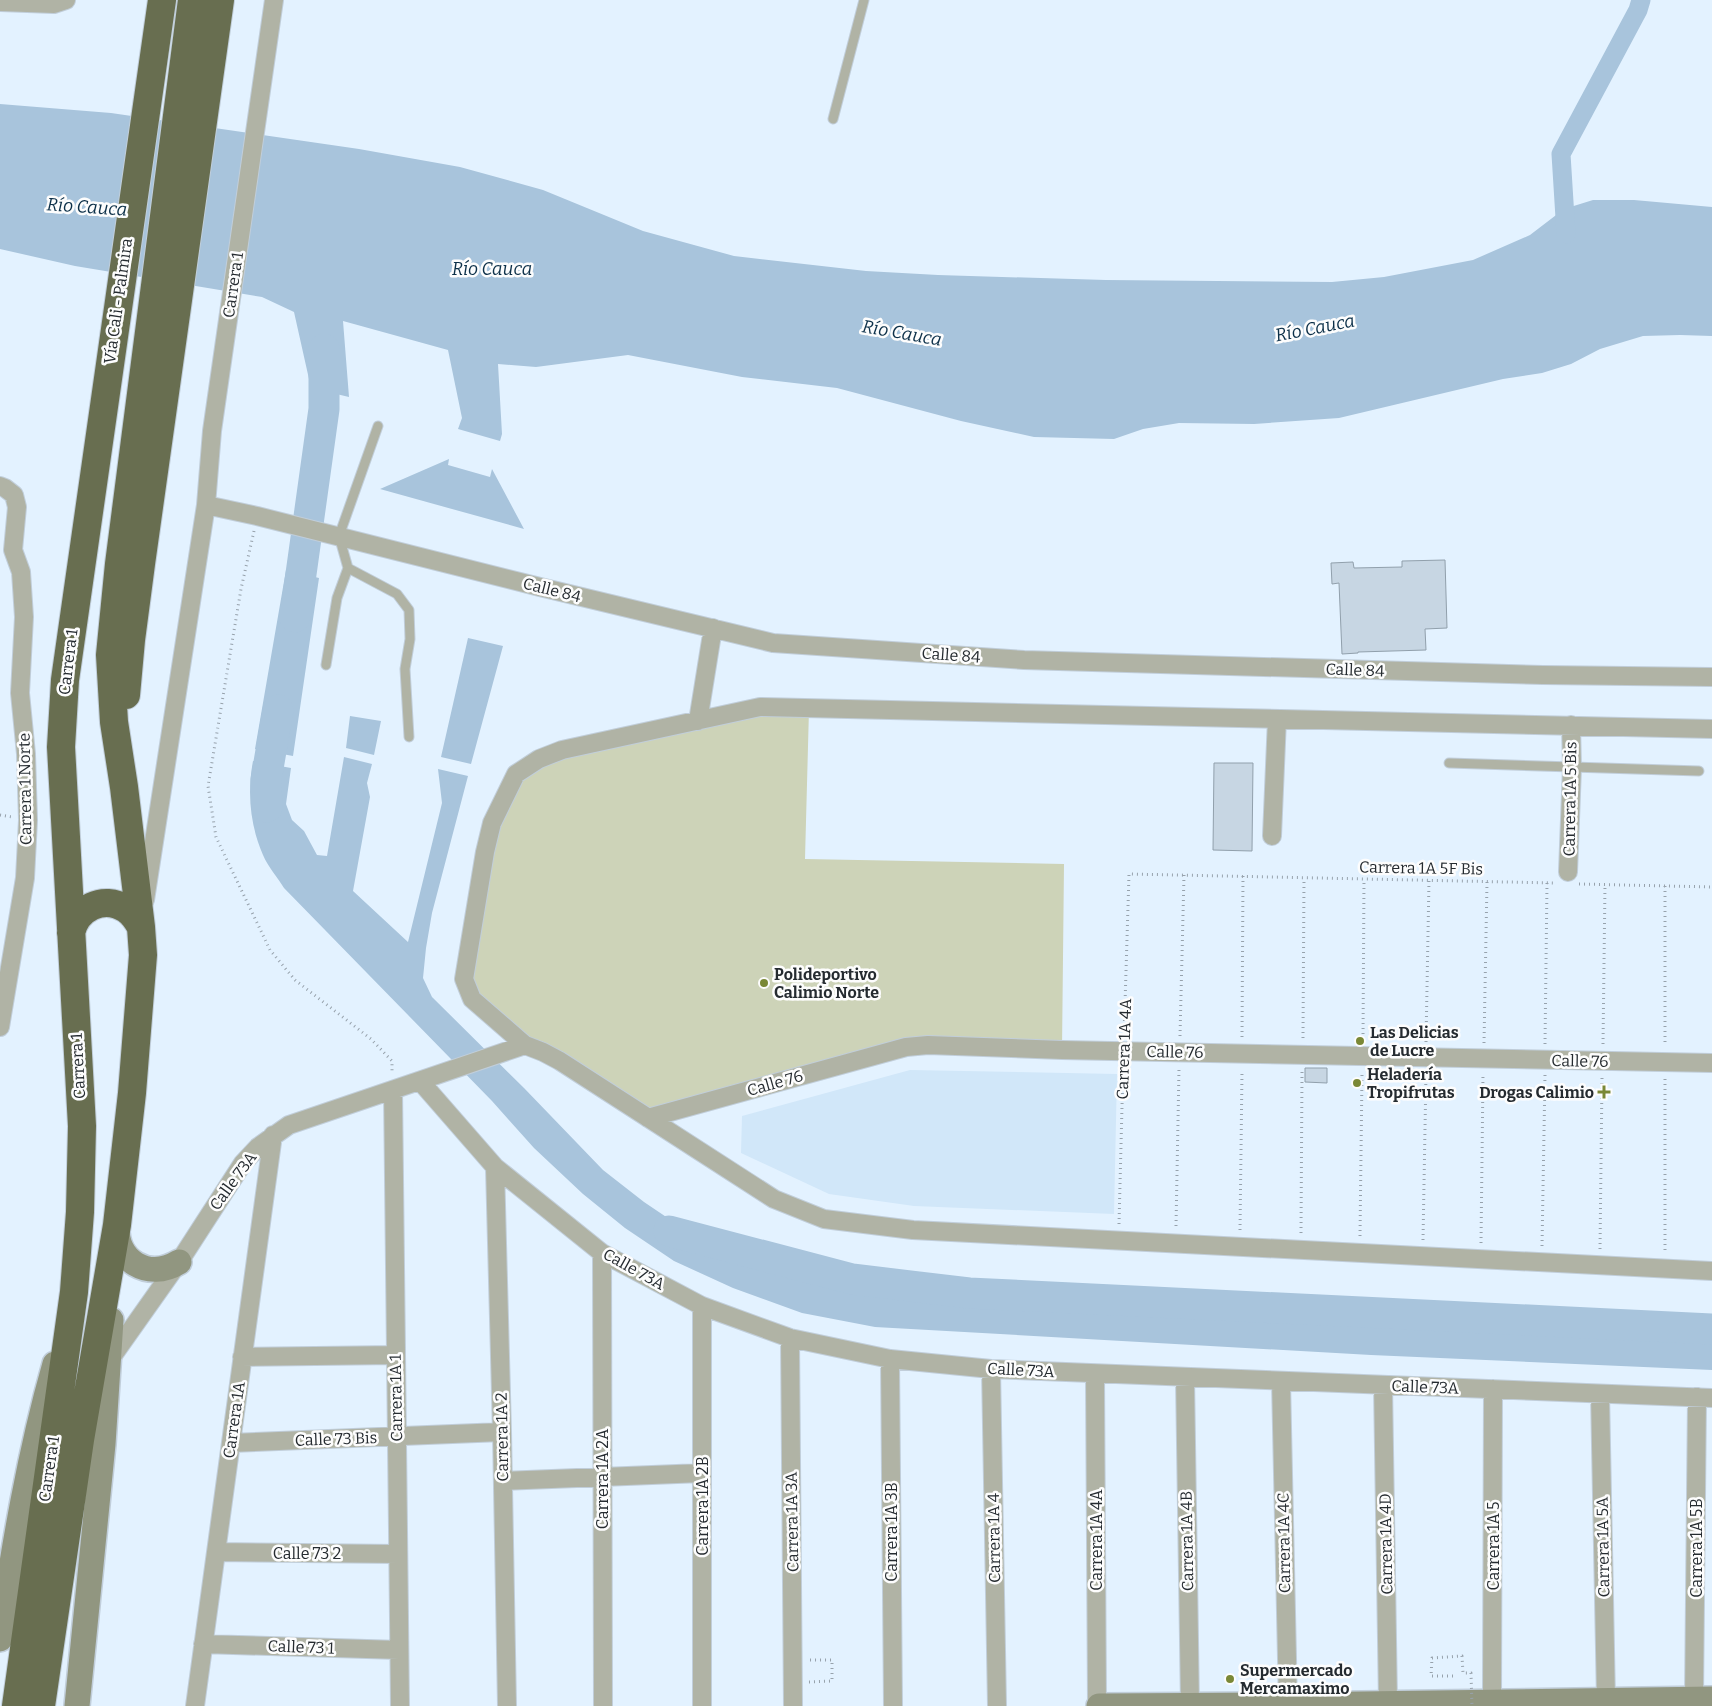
<svg xmlns="http://www.w3.org/2000/svg" width="1712" height="1706" viewBox="0 0 1712 1706" font-family="Bitter,serif">
<style>
.built{fill:#d1e7f9}
.green{fill:#cdd3b8}
.water{fill:#a8c4dc}
.lines{fill:none;stroke-linecap:round;stroke-linejoin:round}
.canal{stroke:#a8c4dc;stroke-width:19}
.river{stroke:#a8c4dc;stroke-width:31}
.building{fill:#c7d6e3;stroke:#91a0ac}
.lane-casing{stroke:#c1ceda;stroke-width:11}
.street-casing{stroke:#c1ceda;stroke-width:20}
.secondary-casing{stroke:#c1ceda;stroke-width:28}
.highway-casing{stroke:#c1ceda;stroke-width:30}
.path{stroke:#97a2ac;stroke-width:3;stroke-dasharray:1 4;stroke-linecap:butt}
.lane{stroke:#b0b3a5;stroke-width:9}
.street{stroke:#b0b3a5;stroke-width:18}
.secondary{stroke:#919680;stroke-width:25}
.highway{stroke:#686e50;stroke-width:28}
.path-bridge{stroke:#97a2ac;stroke-width:3;stroke-dasharray:1 4;stroke-linecap:butt}
.poi-dot{fill:#7a8836;stroke:#fdfdfd;stroke-width:2}
.labels{text-anchor:middle;dominant-baseline:central;stroke-width:5;stroke-linejoin:round;paint-order:stroke}
.street-label{font-size:16px;fill:#252b30;stroke:#fdfdfd}
.poi-label{font-size:16px;font-weight:bold;fill:#252b30;stroke:#fdfdfd;text-anchor:start}
.water-label{font-size:18px;font-style:italic;fill:#0c3049;stroke:#fdfdfd}
</style>
<rect width="100%" height="100%" fill="#e3f2ff"/>
<path class="built" d="M910,1070l207,4 -3,140 -200,-8 -85,-12 -88,-41 1,-37z"/>
<path class="green" d="M809,709l-4,150 259,5 -2,186 -134,-5 -280,73 -105,-66 -76,-65 18,-135 31,-78 23,-15 159,-38z"/>
<path class="water" d="M0,104l111,9 248,36 101,18 83,23 100,41 91,25 132,15 72,4 168,5 226,2 52,-5 89,-17 57,-25 34,-26 29,-9h41l78,7v129l-32,-1 -37,1 -43,13 -29,15 -29,9 -39,6 -164,39 -85,6 -75,-1 -36,6 -29,10 -80,-2 -73,-16 -124,-33 -95,-11 -114,-22 -92,12 -38,-3 4,70 -2,7 -42,-12 4,-11 -14,-68 -105,-29 6,76 -38,-9 -17,-76 -32,-15 -187,-31 -75,-17z
M449,459l-1,6 42,12 2,-8 32,60 -144,-40z
M286,570l33,8 -26,178 -38,-7z
M468,638l35,8 -32,118 -30,-7z
M350,716l31,5 -7,34 -28,-7z
M344,757l28,7 -5,19 3,14 -17,94 55,51 34,-139 -4,-34 30,7 -36,137 -6,35 -3,30 9,19 92,91 79,82 41,32 46,31 55,25 65,25 69,13 494,27 339,15v32l-341,-15 -496,-28 -73,-14 -69,-25 -59,-27 -49,-33 -42,-34 -49,-46 -42,-47 -208,-213c-6,-10 -16,-21 -21,-33 -13,-30 -16,-62 -10,-94l38,7 -5,36 6,16 12,11 13,24 10,1z"/>
<g class="lines">
<path class="canal" d="M1566,234l-5,-80 77,-144 3,-10"/>
<path class="river" d="M295,617l29,-208v-60
M267,807l-1,-27 12,-70
M669,1231l183,48 117,14 743,36"/>
</g>
<path class="building" d="M1445,560l2,68 -22,1 1,21 -68,2v1l-16,1 -3,-71 -7,1 -1,-21 22,-1 1,6 48,-1v-6z
M1214,763h39l-1,88 -39,-1z
M1305,1068h22v15l-22,-1z"/>
<g class="lines">
<defs>
<path id="lane" d="M833,119l31,-119
M348,568l-9,-32 39,-110
M326,665l11,-67 11,-30 49,26 12,16 1,29 -5,30 4,68
M1449,763l250,8"/>
<path id="street" d="M0,2l54,2 12,-4
M0,486l5,2 9,7 3,12 -4,43 8,22 3,45 -4,76 6,61 2,66 -3,58 -25,149
M206,505l51,11 283,71 233,56 251,17 519,15 169,2
M698,721l15,-93
M1712,729l-952,-22 -198,43 -23,9 -23,15 -24,49 -7,29 -21,127 8,20 53,46 18,7 17,9 214,138 50,20 89,11 799,41
M1272,836l5,-117
M1568,872l4,-105 -1,-42
M145,900l61,-395 6,-74 62,-431
M420,1081l75,86 107,86 100,53 88,32 100,21 101,10 721,29
M393,1090l7,616
M648,1118l258,-71 22,-2 134,5 650,13
M495,1167l7,265 5,274
M602,1253l1,453
M790,1338l3,368
M242,1357l154,-2
M890,1359l3,347
M109,1361l70,-99 64,-99 15,-16 31,-22 236,-80
M991,1369l6,337
M1095,1374l2,332
M1185,1377l5,329
M1281,1381l7,324
M1383,1385l5,318
M1600,1394l6,306
M231,1443l271,-11
M503,1481l199,-8
M216,1552l182,2
M203,1644l196,6
M1694,1699l3,-302
M1492,1702l1,-313
M195,1706l78,-571
M702,1706v-400"/>
<path id="secondary" d="M117,1225c-2,36 31,56 62,37
M0,1639c14,-93 29,-184 55,-275
M77,1706l26,-262 8,-124
M1099,1706l189,-1 424,-6"/>
<path id="highway" d="M126,695l5,-55 10,-76 79,-564
M71,933c5,-24 32,-39 55,-24 6,4 11,11 15,18
M16,1706l58,-414 6,-80 2,-86 -21,-379 4,-67 97,-680
M41,1706l39,-266 37,-215 15,-132 11,-138 -2,-28 -17,-140 -10,-65 -4,-67 9,-91 73,-564"/>
</defs>
<use href="#lane" class="lane-casing"/>
<use href="#street" class="street-casing"/>
<use href="#secondary" class="secondary-casing"/>
<use href="#highway" class="highway-casing"/>
<path class="path" d="M254,531l-13,58 -33,197 8,51 54,113 25,30 76,59 21,22v12
M0,815l12,2
M1579,884l133,3
M1665,886v159
M1124,1036l5,-162 426,9
M1180,1036l4,-161
M1242,1037l1,-161
M1303,1038l1,-160
M1363,1039l1,-160
M1426,1042l3,-162
M1484,1043l3,-161
M1545,1044l2,-161
M1603,1044l2,-160
M1665,1079v174
M1119,1224l4,-157
M1176,1226l3,-158
M1240,1230l2,-159
M1301,1233l1,-161
M1360,1236l2,-163
M1423,1240l3,-167
M1481,1243l2,-169
M1542,1246l3,-171
M1600,1249l2,-171
M809,1682l23,-1v-21h-23"/>
<use href="#lane" class="lane"/>
<use href="#street" class="street"/>
<use href="#secondary" class="secondary"/>
<use href="#highway" class="highway"/>
<path class="path-bridge" d="M1453,1676h-22l1,-18 30,-2 1,17h8l1,33"/>
</g>
<g class="poi-dot">
<circle cx="764" cy="983" r="5"/>
<circle cx="1360" cy="1041" r="5"/>
<circle cx="1357" cy="1083" r="5"/>
<path d="M1601.5 1084.5h5v5h5v5h-5v5h-5v-5h-5v-5h5z"/>
<circle cx="1230" cy="1679" r="5"/>
</g>
<g class="labels">
<g class="street-label">
<text transform="translate(233 285) rotate(-82)">Carrera 1</text>
<text transform="translate(118 301) rotate(-82)">Vía Cali - Palmira</text>
<text transform="translate(552 590) rotate(14)">Calle 84</text>
<text transform="translate(951 655) rotate(4)">Calle 84</text>
<text transform="translate(68 662) rotate(-83)">Carrera 1</text>
<text transform="translate(1355 670) rotate(2)">Calle 84</text>
<text transform="translate(25 789) rotate(-91)">Carrera 1 Norte</text>
<text transform="translate(1570 799) rotate(-89)">Carrera 1A 5 Bis</text>
<text transform="translate(1421 868) rotate(1)">Carrera 1A 5F Bis</text>
<text transform="translate(1124 1049) rotate(-88)">Carrera 1A 4A</text>
<text transform="translate(1175 1052) rotate(1)">Calle 76</text>
<text transform="translate(1580 1061) rotate(1)">Calle 76</text>
<text transform="translate(78 1066) rotate(-93)">Carrera 1</text>
<text transform="translate(775 1083) rotate(-16)">Calle 76</text>
<text transform="translate(233 1181) rotate(-54)">Calle 73A</text>
<text transform="translate(634 1269) rotate(29)">Calle 73A</text>
<text transform="translate(1021 1370) rotate(3)">Calle 73A</text>
<text transform="translate(1425 1387) rotate(2)">Calle 73A</text>
<text transform="translate(396 1398) rotate(-91)">Carrera 1A 1</text>
<text transform="translate(234 1420) rotate(-82)">Carrera 1A</text>
<text transform="translate(502 1437) rotate(-91)">Carrera 1A 2</text>
<text transform="translate(336 1439) rotate(-2)">Calle 73 Bis</text>
<text transform="translate(49 1469) rotate(-82)">Carrera 1</text>
<text transform="translate(602 1479) rotate(-90)">Carrera 1A 2A</text>
<text transform="translate(702 1506) rotate(-90)">Carrera 1A 2B</text>
<text transform="translate(792 1522) rotate(-91)">Carrera 1A 3A</text>
<text transform="translate(891 1532) rotate(-90)">Carrera 1A 3B</text>
<text transform="translate(994 1538) rotate(-91)">Carrera 1A 4</text>
<text transform="translate(1096 1540) rotate(-90)">Carrera 1A 4A</text>
<text transform="translate(1187 1541) rotate(-91)">Carrera 1A 4B</text>
<text transform="translate(1284 1543) rotate(-91)">Carrera 1A 4C</text>
<text transform="translate(1386 1544) rotate(-91)">Carrera 1A 4D</text>
<text transform="translate(1493 1546) rotate(-90)">Carrera 1A 5</text>
<text transform="translate(1603 1547) rotate(-91)">Carrera 1A 5A</text>
<text transform="translate(1696 1548) rotate(-90)">Carrera 1A 5B</text>
<text x="307" y="1553">Calle 73 2</text>
<text transform="translate(301 1647) rotate(2)">Calle 73 1</text>
</g>
<g class="poi-label">
<text x="774" y="974">Polideportivo<tspan x="774" dy="18">Calimio Norte</tspan></text>
<text x="1370" y="1032">Las Delicias<tspan x="1370" dy="18">de Lucre</tspan></text>
<text x="1367" y="1074">Heladería<tspan x="1367" dy="18">Tropifrutas</tspan></text>
<text x="1594" y="1092" text-anchor="end">Drogas Calimio</text>
<text x="1240" y="1670">Supermercado<tspan x="1240" dy="18">Mercamaximo</tspan></text>
</g>
<g class="water-label">
<text transform="translate(87 207) rotate(4)">Río Cauca</text>
<text x="492" y="269">Río Cauca</text>
<text transform="translate(1315 328) rotate(-11)">Río Cauca</text>
<text transform="translate(902 333) rotate(10)">Río Cauca</text>
</g>
</g>
</svg>
